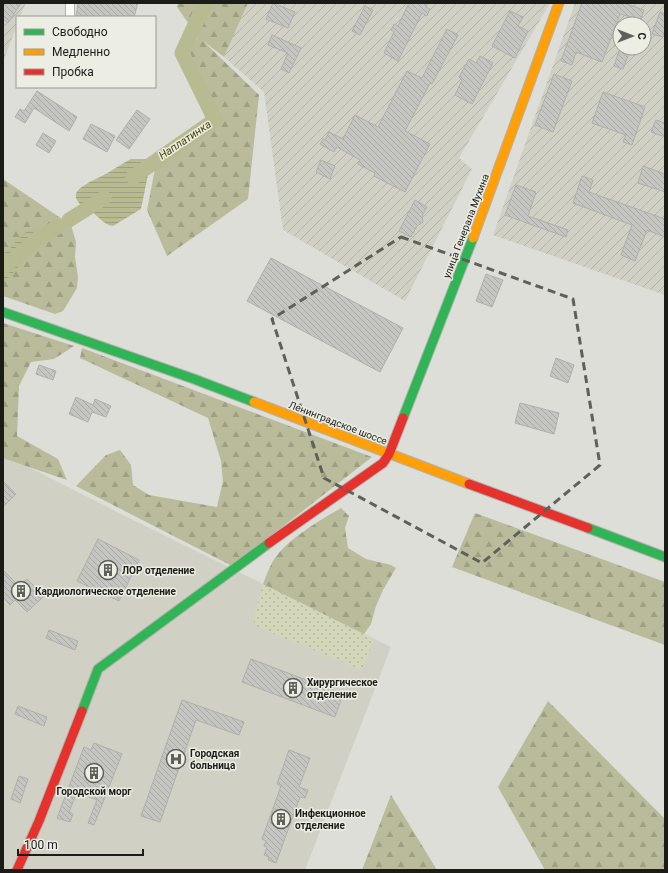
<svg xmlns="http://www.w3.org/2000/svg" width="668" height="873" viewBox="0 0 668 873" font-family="Roboto,sans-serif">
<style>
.built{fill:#d0d0c5}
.industrial{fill:url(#industrial-furrows);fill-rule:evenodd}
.grass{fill:url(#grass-dots)}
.forest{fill:url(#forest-firs)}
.water{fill:url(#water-rules)}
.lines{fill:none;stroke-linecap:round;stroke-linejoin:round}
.river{stroke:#b8ba92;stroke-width:15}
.building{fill:url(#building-back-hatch);stroke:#afafab}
.street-casing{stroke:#b2b2ae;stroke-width:10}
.fast-casing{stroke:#b2b2ae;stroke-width:11}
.slow-casing{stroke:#b2b2ae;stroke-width:11}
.jam-casing{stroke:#b2b2ae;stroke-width:11}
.street{stroke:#fafaf9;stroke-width:8}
.fast{stroke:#30b455;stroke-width:9}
.slow{stroke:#ff9f0a;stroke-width:9}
.jam{stroke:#e5322d;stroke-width:9}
.marked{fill:none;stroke:#5f605b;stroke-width:3;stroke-dasharray:8 5;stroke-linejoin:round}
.labels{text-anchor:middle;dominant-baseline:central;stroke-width:3;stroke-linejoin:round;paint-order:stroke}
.street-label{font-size:10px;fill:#1b1c18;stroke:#ecede3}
.poi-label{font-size:10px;font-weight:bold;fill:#1b1c18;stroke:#ecede3;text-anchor:start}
.water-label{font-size:11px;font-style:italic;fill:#434300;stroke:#ecede3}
</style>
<defs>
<pattern id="industrial-furrows" width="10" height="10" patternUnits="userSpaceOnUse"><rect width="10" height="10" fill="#d0d0c5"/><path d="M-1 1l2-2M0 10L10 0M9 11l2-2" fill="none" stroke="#b2b2a8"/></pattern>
<pattern id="grass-dots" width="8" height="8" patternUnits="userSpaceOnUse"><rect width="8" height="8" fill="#d4d6b9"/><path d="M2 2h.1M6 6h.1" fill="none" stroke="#b5b79e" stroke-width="1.8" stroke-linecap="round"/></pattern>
<pattern id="forest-firs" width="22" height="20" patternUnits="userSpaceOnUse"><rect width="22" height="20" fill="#b9bb9a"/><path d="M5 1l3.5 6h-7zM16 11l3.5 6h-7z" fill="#9ea084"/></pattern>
<pattern id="water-rules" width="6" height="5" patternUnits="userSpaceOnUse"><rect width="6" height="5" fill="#b8ba92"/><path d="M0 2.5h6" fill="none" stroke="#9e9f7d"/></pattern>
<pattern id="building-back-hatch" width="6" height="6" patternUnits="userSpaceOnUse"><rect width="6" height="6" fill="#c5c6c2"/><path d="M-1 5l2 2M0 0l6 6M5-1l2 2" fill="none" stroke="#a9aaa6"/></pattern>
</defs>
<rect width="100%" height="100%" fill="#ddded8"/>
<path class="built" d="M3,454l126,64 262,129 -86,223h-302z"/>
<path class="industrial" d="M3,3h23l-6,14h-3v8l-14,37z
M248,3h302l-91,155 13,11 -67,132 -122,-71 -19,-138 -40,-35z
M575,3h90v292l-172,-60zM620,24h24v24h-24z"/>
<path class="grass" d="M263,584l111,55 -12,31 -105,-43 -3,-4v-5z"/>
<path class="forest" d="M178,3h70l-24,54 -22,-17 57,55 -11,104 -81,57 -20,-46 8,-41 64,-45 -30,-71 9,-16 -21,-30z
M3,179l68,46 5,17 -1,15 3,20 -1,11 -14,23 -8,3 -52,-18z
M3,323l71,23 -20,13 -23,3 -12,24 -2,50 41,23 9,21 -64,-22z
M82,348l290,109 -140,109 -156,-80 30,-31 14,-5 11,15 2,20 16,10 68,12 6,-26 -2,-20 -13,-43 -128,-60z
M341,508l8,8 -4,12 3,20 18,11 25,6 5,3 -13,22 -7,16 -5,18 -7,10 -101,-50c3,-8 6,-16 10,-23 14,-22 46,-40 68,-53z
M475,513l190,69v63l-213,-78z
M548,701l117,118v51h-120l-47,-83z
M391,795l46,75h-75z"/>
<path class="water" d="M131,159h15l4,6 -9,44 -28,17c-10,-1 -15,-11 -23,-15 -30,-17 -6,-26 12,-35 10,-5 19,-12 29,-17z
M29,230h4c3,14 -17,45 -30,51v-27l6,-4 8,-10z"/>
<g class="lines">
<path class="river" d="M133,177l82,-57 -33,-67 23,-50
M69,220l35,-22
M3,268l32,-27 22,-14"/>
</g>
<path class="building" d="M3,3h18l-13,20 -5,-4z
M78,3h60l-4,14h-58z
M273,3l22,9 -7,16 -22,-9z
M409,3h19l-2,4 4,2 -3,7 -5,-3 -24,48 -14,-8 10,-21 -3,-2 3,-6 4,2z
M582,3h42l20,7 -5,14h-11l3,-7 -11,-3 -18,48 -26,-10 -4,13 -11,-4z
M365,6l8,4 -13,25 -8,-4z
M510,11l13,6 -5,9 10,5 -13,27 -23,-12z
M660,12l5,2v16l-2,7 -11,-3z
M447,29l11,6 -26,49 -2,-1 -25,48 25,13 -25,48 -31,-16 1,-3 -17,-9 2,-4 -23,-13 -3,5 -14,-8 3,-5 2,1 4,-8 14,7 12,-24 23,12 29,-56 15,7z
M272,35l29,13 -12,25 -8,-4 7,-16 -20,-8z
M620,48h11l-8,21 -9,-3z
M480,56l13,7 -21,41 -17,-9 7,-15 -3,-3 10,-18 7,4z
M554,74l18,7 -19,51 -18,-7z
M37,91l40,26 -8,14 -35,-23 -9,15 -10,-6 5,-8 4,2z
M603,92l42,15 -13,38 -9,-3 3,-7 -34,-12z
M137,110l13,9 -21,30 -13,-9z
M656,120l9,3v14l-14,-5z
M91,124l24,12 -8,16 -24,-13z
M43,133l13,8 -7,12 -13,-8z
M321,160l14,6 -5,13 -14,-7z
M643,166l22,8v18l-27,-9z
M582,176l11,4 -4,12 76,27v18l-18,-7 -12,31 -14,-6 11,-30 -59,-22z
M516,185l20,7 -8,24 40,14 -2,7 -61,-22z
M415,200l12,7 -5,9 1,6 -6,4 -6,11 -12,-6z
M271,258l132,70 -23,44 -133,-71z
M486,274l17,6 -11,27 -16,-6z
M556,358l18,7 -6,18 -18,-7z
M39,365l17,6 -3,9 -17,-6z
M76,397l17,8 2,-6 16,7 -5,11 -14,-5 -4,10 -19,-8z
M520,403l39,10 -5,21 -39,-11z
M3,481l13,13 -13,13z
M98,539l41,21 -20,41 -42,-20z
M3,570l16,16 8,-7 17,17 -17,16 -12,-12 -5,5 -7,-8z
M49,630l29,11 -3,9 -29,-12z
M251,659l92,35 -8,23 -93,-35z
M182,700l62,22 -5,13 -43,-15 -36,102 -19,-6z
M18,706l29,11 -3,9 -29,-12z
M94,743l28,11 -28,71 -6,-2 9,-23 -20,-8 -8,20 4,2 -3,8 -13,-4 27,-71 7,3z
M289,750l21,8 -11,29 9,3 -3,8 -5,-1 -24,66 -8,-3 1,-3 -5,-2 3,-8 -3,-1 2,-5 -4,-2 19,-53 -4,-2z
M19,776l9,3 -8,24 -9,-4z"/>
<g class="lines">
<defs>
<path id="street" d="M70,17v-14"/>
<path id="fast" d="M3,312l191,67 60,23
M403,418l70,-180
M588,528l77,29
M82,711l16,-42 171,-126"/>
<path id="slow" d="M473,238l86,-235
M254,402l215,82"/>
<path id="jam" d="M469,484l119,44
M269,543l114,-80 6,-9 14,-36
M17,870l22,-49 43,-110"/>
</defs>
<use href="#street" class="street-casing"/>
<use href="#fast" class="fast-casing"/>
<use href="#slow" class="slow-casing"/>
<use href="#jam" class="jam-casing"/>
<use href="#street" class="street"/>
<use href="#fast" class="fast"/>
<use href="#slow" class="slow"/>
<use href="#jam" class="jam"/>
</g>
<path class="marked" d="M401,237l172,62 27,166 -118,98 -158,-85 -52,-159z"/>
<defs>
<symbol id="building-ring" viewBox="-11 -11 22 22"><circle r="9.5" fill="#ecede3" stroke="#5f605b" stroke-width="1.5"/><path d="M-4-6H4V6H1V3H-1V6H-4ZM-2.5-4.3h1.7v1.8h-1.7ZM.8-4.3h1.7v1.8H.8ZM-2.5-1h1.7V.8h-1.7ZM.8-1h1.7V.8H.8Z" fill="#5f605b"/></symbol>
<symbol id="hospital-ring" viewBox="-11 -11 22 22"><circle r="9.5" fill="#ecede3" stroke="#5f605b" stroke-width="1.5"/><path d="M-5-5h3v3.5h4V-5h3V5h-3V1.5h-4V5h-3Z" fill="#5f605b"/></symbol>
</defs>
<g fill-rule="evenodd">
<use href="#building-ring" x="97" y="559" width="22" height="22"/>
<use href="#building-ring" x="10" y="580" width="22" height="22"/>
<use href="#building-ring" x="282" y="677" width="22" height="22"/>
<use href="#hospital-ring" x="165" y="748" width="22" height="22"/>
<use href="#building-ring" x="83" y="762" width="22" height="22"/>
<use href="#building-ring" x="270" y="808" width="22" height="22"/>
</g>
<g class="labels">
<g class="street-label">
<text transform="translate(466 226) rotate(-69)">улица Генерала Мухина</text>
<text transform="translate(338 423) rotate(21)">Ленинградское шоссе</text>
</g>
<g class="poi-label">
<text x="122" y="570">ЛОР отделение</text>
<text x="35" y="591">Кардиологическое отделение</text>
<text x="307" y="682">Хирургическое<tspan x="307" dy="12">отделение</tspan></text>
<text x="190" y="753">Городская<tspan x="190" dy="12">больница</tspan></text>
<text x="94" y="791" text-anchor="middle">Городской морг</text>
<text x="295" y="813">Инфекционное<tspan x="295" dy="12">отделение</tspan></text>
</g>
<g class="water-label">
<text transform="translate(185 140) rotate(-34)">Наплатинка</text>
</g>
</g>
<rect width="668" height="873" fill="none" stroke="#1b1c18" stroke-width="8"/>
<rect x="16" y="16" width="140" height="72" fill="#ecede3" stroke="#989992"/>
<rect x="24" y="29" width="20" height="6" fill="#30b455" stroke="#989992"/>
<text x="52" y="36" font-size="12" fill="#1b1c18">Свободно</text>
<rect x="24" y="49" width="20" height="6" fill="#ff9f0a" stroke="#989992"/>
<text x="52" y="56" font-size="12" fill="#1b1c18">Медленно</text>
<rect x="24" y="69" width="20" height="6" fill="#e5322d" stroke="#989992"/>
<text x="52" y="76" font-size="12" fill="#1b1c18">Пробка</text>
<g transform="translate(632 36) rotate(90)"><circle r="19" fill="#ecede3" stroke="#989992"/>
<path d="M0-3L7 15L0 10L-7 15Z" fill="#5f605b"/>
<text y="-6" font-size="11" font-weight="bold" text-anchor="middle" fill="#1b1c18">С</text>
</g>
<path d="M18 849v6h125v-6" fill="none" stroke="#1b1c18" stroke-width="2"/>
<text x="24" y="849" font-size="12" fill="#1b1c18" stroke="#ecede3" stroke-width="3" paint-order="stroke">100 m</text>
</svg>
